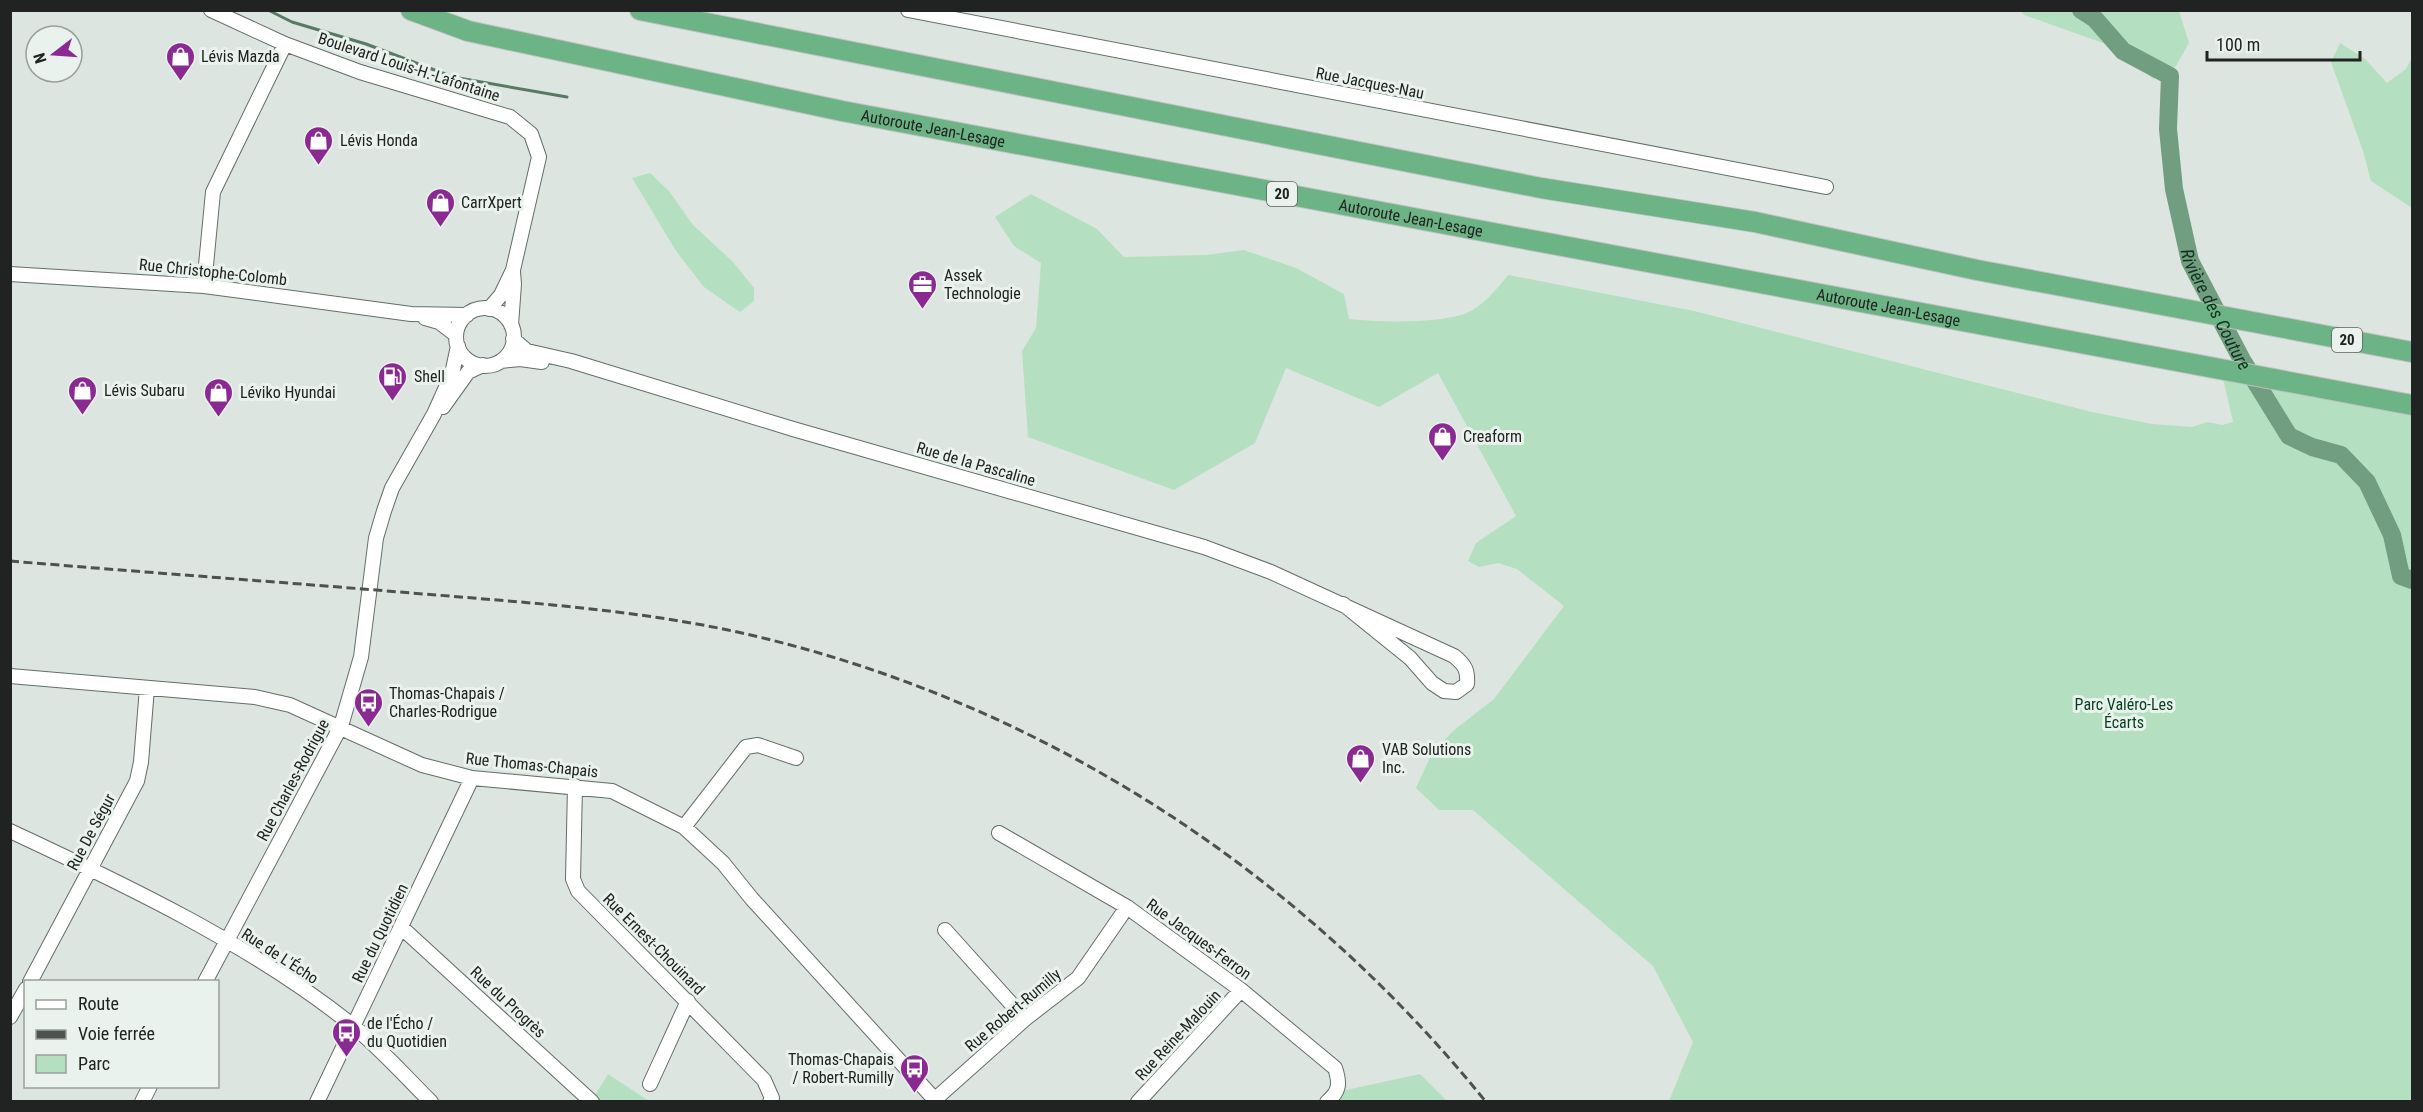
<svg xmlns="http://www.w3.org/2000/svg" width="2423" height="1112" viewBox="0 0 2423 1112" font-family="'Roboto Condensed',sans-serif">
<style>
.green{fill:#b4e0c1}
.lines{fill:none;stroke-linecap:round;stroke-linejoin:round}
.stream{stroke:#597964;stroke-width:3}
.river{stroke:#719e80;stroke-width:18}
.minor-casing{stroke:#666d68;stroke-width:16}
.highway-casing{stroke:#c1c1c1;stroke-width:22}
.minor{stroke:#fff;stroke-width:14}
.highway{stroke:#6cb385;stroke-width:20}
.rail{stroke:#4e524f;stroke-width:3;stroke-dasharray:9 4.5;stroke-linecap:butt}
.labels{text-anchor:middle;dominant-baseline:central;stroke-width:6;stroke-linejoin:round;paint-order:stroke}
.shield{fill:#e9f2ec;stroke:#5c615e;stroke-width:1.5}
.shield-label{font-size:15px;font-weight:bold;fill:#202321}
.poi-label{font-size:16px;fill:#202321;stroke:#e9f2ec;text-anchor:start}
.street-label{font-size:16px;fill:#202321;stroke:#e9f2ec}
.park-label{font-size:16px;fill:#033f21;stroke:#e9f2ec}
.water-label{font-size:18px;font-style:italic;fill:#0f341e;stroke:#e9f2ec}
</style>
<rect width="100%" height="100%" fill="#dce5df"/>
<path class="green" d="M2021,11h158l10,32 -13,23 -23,13 -39,-32 -90,-32z
M2340,43l25,16 22,24 19,-14 6,-11v150l-41,-27 -8,-30 -32,-89z
M650,173l19,18 24,34 40,37 21,26v13l-14,11 -36,-25 -28,-36 -44,-73z
M1031,194l66,35 27,28 82,-2 38,-5 52,18 48,26 5,25c30,3 86,5 115,-5 19,-7 32,-24 44,-39l186,36 398,101 60,12 40,3 16,-5 14,3 11,-3 -12,-52 191,35v696h-743l24,-59 -40,-76 -180,-156h-34l-23,-22 16,-35 21,-22 41,-32 70,-93 -47,-37 -19,-6 -19,4 -11,-6 8,-18 40,-27 -78,-143 -59,34 -93,-39 -31,75 -81,47 -146,-53 -6,-86 14,-23 5,-65 -27,-17 -19,-29z
M608,1074l41,27 -58,1z
M1420,1074l27,27 -114,1 4,-10z"/>
<g class="lines">
<path class="stream" d="M268,10l24,12 74,22 87,33 114,20"/>
<path class="river" id="s1" d="M2081,10l14,9 28,32 47,25 -2,53 6,60 16,72 52,99 47,76 23,11 29,8 26,27 25,53 9,41 11,4"/>
<defs>
<path id="minor" d="M211,10l74,34 75,28 150,45 21,17 8,23 -26,113 -12,25 -12,14
M908,10l918,177
M10,274l194,12 207,28 56,1
M204,286l9,-94 72,-148
M456 337a29 29 0 1 1 58 0a29 29 0 1 1-58 0Z
M425,318l14,4 17,13
M511,325l3,-41 -1,-12
M513,339l14,12 44,10 222,68 411,118 67,25 183,84c11,9 14,14 13,28l-11,8 -12,-1 -12,-8 -22,-25 -67,-54
M501,361l19,-2 22,3
M443,407l25,-35 15,-7
M10,676l245,21 35,8 132,60 50,13 140,13 72,36 39,36 29,36 185,203
M575,786l-2,93 5,12 186,189 8,18 -2,4
M684,827l62,-80 12,-2 38,13
M10,831c116,54 242,114 342,194 28,23 53,51 79,77
M999,833l128,74 114,83 94,78c5,15 5,23 -8,34
M401,927l191,175
M945,930l80,89
M30,982l107,-201 4,-19 6,-74
M205,982l136,-256 20,-69 15,-119 8,-27 8,-23 42,-74 18,-40 6,-28
M10,1017l16,-28
M650,1084l38,-83
M142,1102l8,-16
M317,1102l155,-324
M932,1102l93,-83 53,-41 49,-71
M1138,1102l103,-112"/>
<g id="highway">
<path id="s2" d="M411,10l57,21 374,80 1570,294"/>
<path d="M640,10l901,178 214,34 222,48 435,82"/>
</g>
</defs>
<use href="#minor" class="minor-casing"/>
<use href="#highway" class="highway-casing"/>
<use href="#minor" class="minor"/>
<use href="#highway" class="highway"/>
<path class="rail" d="M10,561c142,12 284,22 426,34 97,8 196,15 292,35 300,64 567,235 758,472"/>
</g>
<defs>
<symbol id="shop-pin" viewBox="-11 -11 22 30"><path d="M0 17L-7.5 6A9.5 9.5 0 1 1 7.5 6Z" fill="#8b2992" stroke="#e9f2ec"/><path d="M-5-2.5h2.3a2.7 3.5 0 0 1 5.4 0H5L5.5 6h-11ZM-1.5-2.5h3a1.5 2.3 0 0 0-3 0Z" fill="#fff"/></symbol>
<symbol id="office-pin" viewBox="-11 -11 22 30"><path d="M0 17L-7.5 6A9.5 9.5 0 1 1 7.5 6Z" fill="#8b2992" stroke="#e9f2ec"/><path d="M-6-3h4V-5.5h4V-3h4V5H-6ZM-1-4.5V-3h2v-1.5ZM-6 0V1H6V0Z" fill="#fff"/></symbol>
<symbol id="fuel-pin" viewBox="-11 -11 22 30"><path d="M0 17L-7.5 6A9.5 9.5 0 1 1 7.5 6Z" fill="#8b2992" stroke="#e9f2ec"/><path d="M-5.5-6h7V0h2V4h1.3V-2.5L3-4.5l.8-.8L6-3V5H2.5V1h-1V6h-7ZM-4.2-4.7v3.2H.2V-4.7Z" fill="#fff"/></symbol>
<symbol id="bus-pin" viewBox="-11 -11 22 30"><path d="M0 17L-7.5 6A9.5 9.5 0 1 1 7.5 6Z" fill="#8b2992" stroke="#e9f2ec"/><path d="M-5-6H5V4H4V6H2V4H-2V6H-4V4H-5ZM-3.5-4V0h7V-4ZM-3.5 1.2v1.5H-2V1.2ZM2 1.2v1.5H3.5V1.2Z" fill="#fff"/></symbol>
</defs>
<g fill-rule="evenodd">
<use href="#shop-pin" x="164" y="40" width="33" height="45"/>
<use href="#shop-pin" x="302" y="124" width="33" height="45"/>
<use href="#shop-pin" x="424" y="186" width="33" height="45"/>
<use href="#office-pin" x="906" y="268" width="33" height="45"/>
<use href="#fuel-pin" x="376" y="360" width="33" height="45"/>
<use href="#shop-pin" x="66" y="374" width="33" height="45"/>
<use href="#shop-pin" x="202" y="376" width="33" height="45"/>
<use href="#shop-pin" x="1426" y="420" width="33" height="45"/>
<use href="#bus-pin" x="352" y="686" width="33" height="45"/>
<use href="#shop-pin" x="1344" y="742" width="33" height="45"/>
<use href="#bus-pin" x="330" y="1016" width="33" height="45"/>
<use href="#bus-pin" x="898" y="1052" width="33" height="45"/>
</g>
<g class="labels">
<g class="shield">
<rect x="1267" y="182" width="30" height="24" rx="4.5"/>
<rect x="2332" y="328" width="30" height="24" rx="4.5"/>
</g>
<g class="shield-label">
<text x="1282" y="194">20</text>
<text x="2347" y="340">20</text>
</g>
<g class="poi-label">
<text x="201" y="56">Lévis Mazda</text>
<text x="340" y="140">Lévis Honda</text>
<text x="461" y="202">CarrXpert</text>
<text x="944" y="275">Assek<tspan x="944" dy="18">Technologie</tspan></text>
<text x="414" y="376">Shell</text>
<text x="104" y="390">Lévis Subaru</text>
<text x="240" y="392">Léviko Hyundai</text>
<text x="1463" y="436">Creaform</text>
<text x="389" y="693">Thomas-Chapais /<tspan x="389" dy="18">Charles-Rodrigue</tspan></text>
<text x="1382" y="749">VAB Solutions<tspan x="1382" dy="18">Inc.</tspan></text>
<text x="367" y="1023">de l'Écho /<tspan x="367" dy="18">du Quotidien</tspan></text>
<text x="894" y="1059" text-anchor="end">Thomas-Chapais<tspan x="894" dy="18">/ Robert-Rumilly</tspan></text>
</g>
<g class="street-label">
<text transform="translate(409 67) rotate(18)">Boulevard Louis-H.-Lafontaine</text>
<text transform="translate(1370 83) rotate(11)">Rue Jacques-Nau</text>
<text stroke="none"><textPath href="#s2" startOffset="536">Autoroute Jean-Lesage</textPath></text>
<text stroke="none"><textPath href="#s2" startOffset="1022">Autoroute Jean-Lesage</textPath></text>
<text transform="translate(213 272) rotate(6)">Rue Christophe-Colomb</text>
<text stroke="none"><textPath href="#s2" startOffset="1508">Autoroute Jean-Lesage</textPath></text>
<text transform="translate(976 464) rotate(16)">Rue de la Pascaline</text>
<text transform="translate(532 765) rotate(6)">Rue Thomas-Chapais</text>
<text transform="translate(293 780) rotate(-62)">Rue Charles-Rodrigue</text>
<text transform="translate(91 832) rotate(-62)">Rue De Ségur</text>
<text transform="translate(380 933) rotate(-64)">Rue du Quotidien</text>
<text transform="translate(1199 939) rotate(36)">Rue Jacques-Ferron</text>
<text transform="translate(654 944) rotate(45)">Rue Ernest-Chouinard</text>
<text transform="translate(280 956) rotate(33)">Rue de L'Écho</text>
<text transform="translate(508 1002) rotate(43)">Rue du Progrès</text>
<text transform="translate(1013 1010) rotate(-40)">Rue Robert-Rumilly</text>
<text transform="translate(1178 1035) rotate(-47)">Rue Reine-Malouin</text>
</g>
<g class="park-label">
<text x="2124" y="704">Parc Valéro-Les<tspan x="2124" dy="18">Écarts</tspan></text>
</g>
<g class="water-label">
<text stroke="none"><textPath href="#s1" startOffset="354">Rivière des Couture</textPath></text>
</g>
</g>
<rect width="2423" height="1112" fill="none" stroke="#202321" stroke-width="24"/>
<rect x="24" y="980" width="195" height="108" fill="#e9f2ec" stroke="#999f9b" stroke-width="1.5"/>
<rect x="36" y="1000" width="30" height="9" fill="#ffffff" stroke="#999f9b" stroke-width="1.5"/>
<text x="78" y="1010" font-size="18" fill="#202321">Route</text>
<rect x="36" y="1030" width="30" height="9" fill="#4e524f" stroke="#999f9b" stroke-width="1.5"/>
<text x="78" y="1040" font-size="18" fill="#202321">Voie ferrée</text>
<rect x="36" y="1055" width="30" height="18" fill="#b4e0c1" stroke="#999f9b" stroke-width="1.5"/>
<text x="78" y="1070" font-size="18" fill="#202321">Parc</text>
<g transform="translate(54 54) rotate(253)"><circle r="28" fill="#e9f2ec" stroke="#999f9b" stroke-width="1.5"/>
<path d="M0-4.5L10 22L0 15L-10 22Z" fill="#8b2992"/>
<text y="-9" font-size="16" font-weight="bold" text-anchor="middle" fill="#202321">N</text>
</g>
<path d="M2207 51v9h153v-9" fill="none" stroke="#202321" stroke-width="3"/>
<text x="2216" y="51" font-size="18" fill="#202321" stroke="#e9f2ec" stroke-width="4.5" paint-order="stroke">100 m</text>
</svg>
